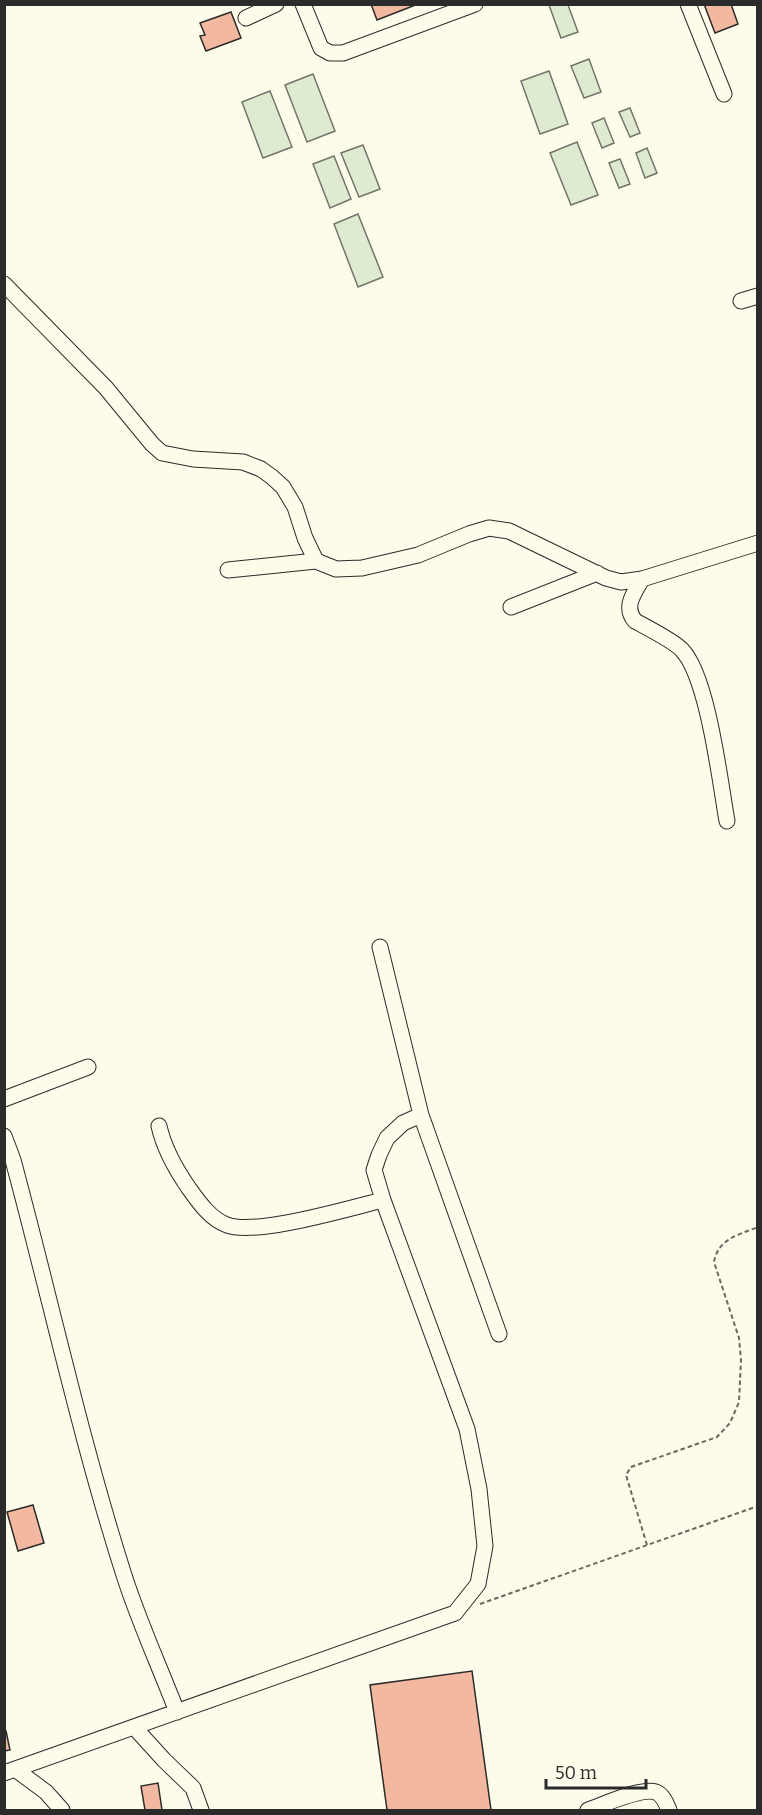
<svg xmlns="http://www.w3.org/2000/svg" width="762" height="1815" viewBox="0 0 762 1815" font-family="Bitter,serif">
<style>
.green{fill:#deebd1;stroke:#74746e;stroke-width:1.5}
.building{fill:#f2b8a0;stroke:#2b2b2b;stroke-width:1.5}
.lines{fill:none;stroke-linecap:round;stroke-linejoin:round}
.minor-casing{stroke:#2b2b2b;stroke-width:17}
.path{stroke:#6a6964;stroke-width:2;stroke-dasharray:4.5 3;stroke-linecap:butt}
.minor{stroke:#fdfbea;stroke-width:15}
</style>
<rect width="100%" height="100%" fill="#fdfbea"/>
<path class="green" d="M549,5h19l10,27 -17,6z
M589,59l12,33 -17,6 -13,-32z
M549,71l19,53 -28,10 -19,-53z
M313,74l22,57 -28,11 -22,-57z
M270,91l22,56 -29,11 -21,-56z
M630,108l10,25 -10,4 -11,-25z
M604,118l10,25 -12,5 -10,-25z
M577,142l21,53 -27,10 -21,-52z
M363,145l17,44 -21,8 -18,-44z
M647,148l10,25 -12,5 -9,-25z
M334,156l17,43 -21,9 -17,-44z
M620,159l10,25 -11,4 -10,-25z
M358,214l25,63 -25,10 -24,-63z"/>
<path class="building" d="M371,4h47l-41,16z
M704,4h27l7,20 -23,9z
M231,12l10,26 -35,13 -6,-15 5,-1 -5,-12z
M33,1505l11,38 -26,8 -11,-39z
M472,1671l19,139h-104l-17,-125z
M4,1731h2l4,19 -6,1z
M158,1783l4,27h-17l-4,-24z"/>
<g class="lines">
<defs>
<path id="minor" d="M303,4l18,44 9,5h13l132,-49
M688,4l36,90
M246,18l30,-14
M4,284l102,104 46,56 10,9 31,6 50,3 18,7 11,8 11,10 12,20 10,31 11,23
M741,301l17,-5
M228,570l88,-9 20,8 26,-1 56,-13 51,-21 20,-6 20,3 97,47 15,4 21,-3 116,-36
M642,579c-8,14 -19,28 -7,42 11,6 39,20 47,29 26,27 38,132 45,171
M511,607l86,-34
M380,947l41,168 78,219
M4,1099l84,-32
M159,1126c5,23 16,42 29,61 10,14 22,32 39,38 29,11 122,-17 156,-25
M4,1136l9,24c37,137 67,277 110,412 15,48 36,93 54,140
M134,1727l30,33 29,28 8,22
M15,1769l31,23 16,18
M4,1773l451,-160 23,-29 7,-38 -6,-57 -12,-60 -84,-229 -9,-30 5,-15 8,-17 16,-15 18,-8
M588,1810c15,-5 53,-23 68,-18 7,3 10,11 13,18"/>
</defs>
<use href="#minor" class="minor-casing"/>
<path class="path" d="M647,1545l-21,-70 5,-8 86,-30 13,-14 9,-21 2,-42 -2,-22 -25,-76c4,-23 24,-27 44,-35
M480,1604l278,-98"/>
<use href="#minor" class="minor"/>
</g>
<rect width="762" height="1815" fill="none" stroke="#2b2b2b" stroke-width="12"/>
<path d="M546 1779v9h100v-9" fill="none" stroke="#2b2b2b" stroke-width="3"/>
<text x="555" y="1779" font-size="18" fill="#2b2b2b" stroke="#fdfbea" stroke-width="4.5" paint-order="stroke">50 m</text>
</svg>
